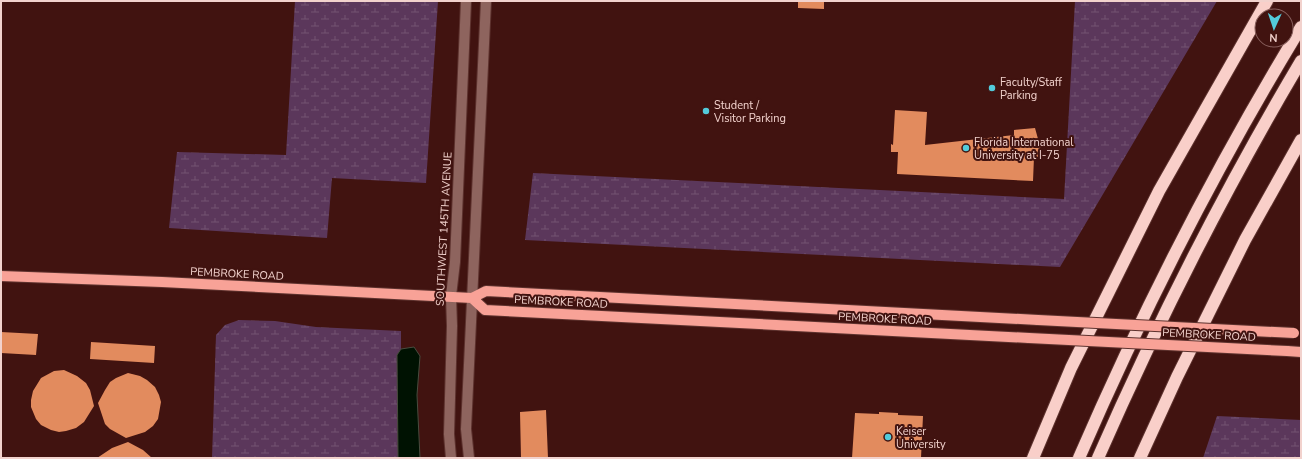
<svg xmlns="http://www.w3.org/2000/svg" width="1302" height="459" font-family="'Nunito Sans',sans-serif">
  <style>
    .wetland { fill: url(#wetland-marsh) }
    .water { fill: #001202; stroke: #494c3f }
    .building { fill: #e28b5e }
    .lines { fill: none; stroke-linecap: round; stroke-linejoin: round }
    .minor-casing { stroke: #5d322e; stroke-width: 12 }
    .major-casing { stroke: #5d322e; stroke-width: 12 }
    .highway-casing { stroke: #5d322e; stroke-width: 14 }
    .minor { stroke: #8e645e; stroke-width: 10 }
    .major { stroke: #f8a297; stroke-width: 10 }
    .highway { stroke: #f9cfc9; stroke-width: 12 }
    .major-bridge-casing { stroke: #5d322e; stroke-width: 12; stroke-linecap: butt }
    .major-bridge { stroke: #f8a297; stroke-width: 10 }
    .poi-dot { fill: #53cbdb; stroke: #411310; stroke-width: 1.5 }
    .labels { text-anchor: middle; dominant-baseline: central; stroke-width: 4; stroke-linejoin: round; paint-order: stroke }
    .poi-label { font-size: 11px; fill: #f2d2cd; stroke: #411310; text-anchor: start }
    .street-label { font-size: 11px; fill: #f2d2cd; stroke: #411310 }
  </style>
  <defs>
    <pattern id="wetland-marsh" width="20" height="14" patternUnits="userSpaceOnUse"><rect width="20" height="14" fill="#5b375b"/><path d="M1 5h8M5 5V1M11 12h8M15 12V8" fill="none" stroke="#735371"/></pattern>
  </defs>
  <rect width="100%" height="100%" fill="#411310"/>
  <path class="wetland" d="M295 1H438L426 183 332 178 327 238 169 228 177 152 286 155Z
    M1075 1H1217L1060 267 525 240 533 173 1064 199Z
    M239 320 275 321 316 327 401 331V349L397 355 398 458H212L216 335 225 325Z
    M1217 416 1301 420V458H1203Z"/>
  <path class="water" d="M414 347 420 356 417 395 420 458H398L397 355 401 349Z"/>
  <path class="building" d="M798 1H824V9L798 8Z
    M895 110 927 112 925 145 1014 135V130L1035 128 1043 157H1034L1033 181 897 174 898 152H891V144L893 145Z
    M1 332 38 334 36 355 1 353Z
    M91 342 155 346 154 363 90 359Z
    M64 370 77 376 86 383 90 390 94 406 84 422 76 428 66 431 59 432 51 430 41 425 36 419 31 407V400L33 391 41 378 54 371Z
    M128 373 140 376 147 380 155 387 159 395 161 402 158 419 153 426 145 432 126 438 110 429 105 424 98 403 105 390 110 382 116 378Z
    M546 410 548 458H521L520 412Z
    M879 412 898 413V415L923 416 921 458H852L855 413 879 414Z
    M128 442 143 450 152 458H97L112 448Z"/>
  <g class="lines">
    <g class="minor-casing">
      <path id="minor" d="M451 458 449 434 452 326 451 296 455 262 466 1
        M469 458 466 429 486 1"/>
    </g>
    <g class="major-casing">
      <path id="major" d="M1 276 162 282 472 298 486 291 1038 320
        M472 298 485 310 1029 338
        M1287 351 1301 352"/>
    </g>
    <g class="highway-casing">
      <path id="highway" d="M1033 458 1071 368 1159 191 1267 1
        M1079 458C1143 310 1217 165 1301 27
        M1098 458C1158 321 1225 189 1301 61
        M1140 458 1177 377 1245 240 1301 140"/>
    </g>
    <use href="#minor" class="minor"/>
    <use href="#major" class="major"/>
    <use href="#highway" class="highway"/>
    <g class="major-bridge-casing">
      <path id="major-bridge" d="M1038 320 1294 333
        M1029 338 1287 351"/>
    </g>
    <use href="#major-bridge" class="major-bridge"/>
  </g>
  <g class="poi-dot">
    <circle cx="992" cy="88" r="4"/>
    <circle cx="706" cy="111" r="4"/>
    <circle cx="966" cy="148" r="4"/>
    <circle cx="888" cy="437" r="4"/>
  </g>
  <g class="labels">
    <g class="poi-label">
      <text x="1000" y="82">Faculty/Staff<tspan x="1000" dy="13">Parking</tspan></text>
      <text x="714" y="105">Student /<tspan x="714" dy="13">Visitor Parking</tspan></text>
      <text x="974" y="142">Florida International<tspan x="974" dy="13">University at I-75</tspan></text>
      <text x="896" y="431">Keiser<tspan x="896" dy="13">University</tspan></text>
    </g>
    <g class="street-label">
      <text transform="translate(444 229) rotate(-87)">SOUTHWEST 145TH AVENUE</text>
      <text transform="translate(237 274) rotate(3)">PEMBROKE ROAD</text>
      <text transform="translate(561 302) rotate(3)">PEMBROKE ROAD</text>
      <text transform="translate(885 319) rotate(3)">PEMBROKE ROAD</text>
      <text transform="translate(1209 335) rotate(3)">PEMBROKE ROAD</text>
    </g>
  </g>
  <rect width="1302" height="459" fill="none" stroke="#f2d2cd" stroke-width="4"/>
  <g transform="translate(1274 28) rotate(183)"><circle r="19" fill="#411310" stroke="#885f5c"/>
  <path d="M0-3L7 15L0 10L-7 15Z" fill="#53cbdb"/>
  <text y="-6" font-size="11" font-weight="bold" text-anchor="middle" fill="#f2d2cd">N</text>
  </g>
</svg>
